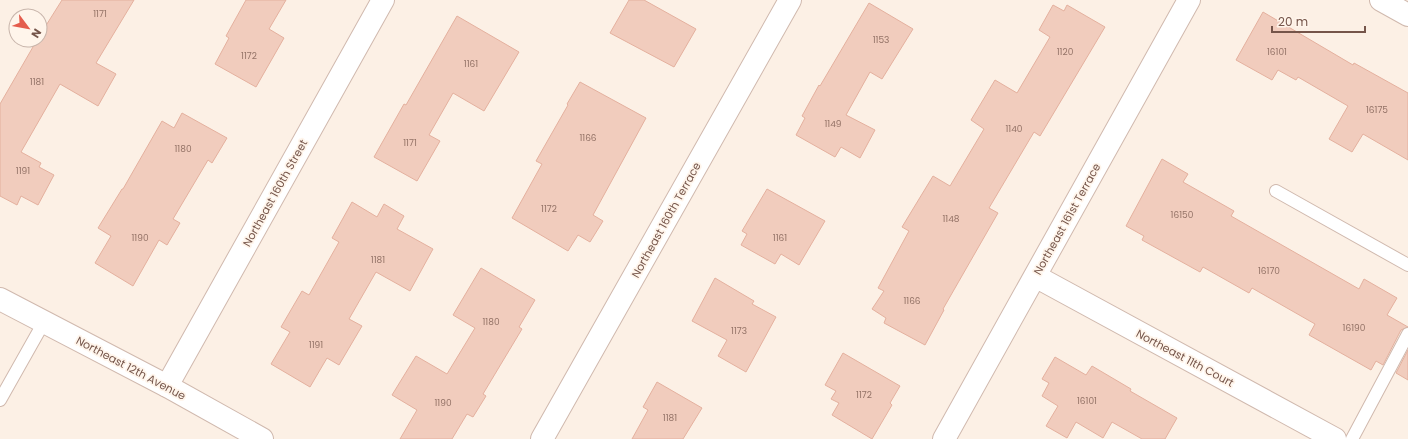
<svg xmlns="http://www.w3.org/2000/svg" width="1408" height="439" font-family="Poppins,sans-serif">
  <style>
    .building { fill: #f1ccbd; stroke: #e4b09e }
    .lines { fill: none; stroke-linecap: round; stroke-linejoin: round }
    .service-casing { stroke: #d0b9ae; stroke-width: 14 }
    .minor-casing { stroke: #d0b9ae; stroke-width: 24 }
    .tertiary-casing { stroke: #d0b9ae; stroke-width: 24 }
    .service { stroke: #fff; stroke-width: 12 }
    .minor { stroke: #fff; stroke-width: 22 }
    .tertiary { stroke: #fff; stroke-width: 22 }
    .labels { text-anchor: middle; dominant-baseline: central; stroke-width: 3.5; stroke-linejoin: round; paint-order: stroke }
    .number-label { font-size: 9px; fill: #947367 }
    .street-label { font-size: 11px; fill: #75554a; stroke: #fff5eb }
  </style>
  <rect width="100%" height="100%" fill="#fcf0e5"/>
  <path class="building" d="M62 0H134L96 63 116 74 98 106 60 84 21 152 41 163 39 167 54 175 38 205 21 196 17 205 0 196V104L37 40H40V35Z
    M246 0H286L269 29 284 38 256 87 215 64 229 38 226 36Z
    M629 0H644L696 29 674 67 610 33Z
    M869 3 913 29 882 79 870 72 846 115 875 130 860 158 841 147 835 157 796 135 805 118 802 116 819 85 820 86Z
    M1053 5 1064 11 1067 5 1105 27 1040 136 1034 132 989 208 998 213 943 309 944 310 925 345 884 323 886 318 872 309 884 291 878 288 909 231 902 227 933 176 950 186 984 129 971 120 995 80 1017 93 1050 37 1039 30Z
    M1263 12 1353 65 1354 63 1408 93V160L1363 134 1352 152 1329 139 1348 106 1298 77 1296 80 1278 70 1272 80 1236 60Z
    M457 16 519 52 484 111 453 93 429 135 440 141 417 181 374 157 404 104 406 105Z
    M580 82 646 118 593 215 603 221 590 242 578 235 568 251 512 218 542 164 536 161 568 105 567 104Z
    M182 113 227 138 212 163 208 160 173 219 180 223 167 245 159 240 133 286 95 263 111 236 98 228 122 189H123L162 121 174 128Z
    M1162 159 1188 174 1183 182 1234 211 1231 216 1359 289 1364 279 1397 298 1387 315 1408 327 1401 330 1383 365 1376 361 1371 370 1309 335 1315 324 1252 288 1249 293 1203 267 1200 272 1142 240 1144 236 1126 226Z
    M767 189 825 221 799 265 781 254 775 264 741 245 747 234 742 231Z
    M352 202 377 217 384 204 404 216 397 229 433 249 410 291 376 272 349 319 362 326 339 365 327 358 310 387 271 364 290 332 281 327 302 291 309 295 339 242 332 238Z
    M481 268 535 300 519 327 522 329 483 394 486 396 473 417 467 414 452 439H400L417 410 392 395 416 356 447 374 475 328 453 315Z
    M715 278 754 301 752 304 776 317 746 372 718 356 727 340 692 321Z
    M1408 350V380L1396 373Z
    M843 353 900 386 890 403 892 405 872 439 832 415 839 403 831 399 836 391 825 385Z
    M1055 357 1086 375 1092 366 1131 389 1130 391 1177 418 1165 439H1142L1112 422 1103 438 1076 422 1067 438 1046 426 1058 406 1042 396 1049 383 1042 379Z
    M657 382 702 408 683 439H632L648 410 643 407Z"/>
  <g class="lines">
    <g class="service-casing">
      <path id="service" d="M1276 191 1408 265
        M0 400 44 322
        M1352 439 1408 334"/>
    </g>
    <g class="minor-casing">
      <path id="minor" d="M1381 0 1408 15
        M1035 276 1335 439
        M167 386 383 0
        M542 439 790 0
        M944 439 1189 0"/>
    </g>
    <g class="tertiary-casing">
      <path id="tertiary" d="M0 299 167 386 262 439"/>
    </g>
    <use href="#service" class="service"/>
    <use href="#minor" class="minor"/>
    <use href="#tertiary" class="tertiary"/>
  </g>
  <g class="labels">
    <g class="number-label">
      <text x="100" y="14">1171</text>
      <text x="881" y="40">1153</text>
      <text x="1065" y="52">1120</text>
      <text x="1277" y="52">16101</text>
      <text x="249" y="56">1172</text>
      <text x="471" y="64">1161</text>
      <text x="37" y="82">1181</text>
      <text x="1377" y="110">16175</text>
      <text x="833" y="124">1149</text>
      <text x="1014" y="129">1140</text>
      <text x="588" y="138">1166</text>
      <text x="410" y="143">1171</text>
      <text x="183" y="149">1180</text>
      <text x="23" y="171">1191</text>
      <text x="549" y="209">1172</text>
      <text x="1182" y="215">16150</text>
      <text x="951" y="219">1148</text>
      <text x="140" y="238">1190</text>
      <text x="780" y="238">1161</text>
      <text x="378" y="260">1181</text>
      <text x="1269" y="271">16170</text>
      <text x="912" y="301">1166</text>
      <text x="491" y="322">1180</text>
      <text x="1354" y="328">16190</text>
      <text x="739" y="331">1173</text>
      <text x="316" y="345">1191</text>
      <text x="864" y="395">1172</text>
      <text x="1087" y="401">16101</text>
      <text x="443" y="403">1190</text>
      <text x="670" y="418">1181</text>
    </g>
    <g class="street-label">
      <text transform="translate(275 193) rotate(-61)">Northeast 160th Street</text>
      <text transform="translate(1067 219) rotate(-61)">Northeast 161st Terrace</text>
      <text transform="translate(666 220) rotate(-61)">Northeast 160th Terrace</text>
      <text transform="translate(1185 358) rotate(28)">Northeast 11th Court</text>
      <text transform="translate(131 368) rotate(28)">Northeast 12th Avenue</text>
    </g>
  </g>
  <g transform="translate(28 28) rotate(122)"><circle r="19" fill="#fff5eb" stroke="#c8b5ab"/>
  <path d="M0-3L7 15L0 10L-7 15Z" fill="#e45c4c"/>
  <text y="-6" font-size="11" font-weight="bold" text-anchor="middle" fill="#75554a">N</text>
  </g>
  <path d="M1272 26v6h93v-6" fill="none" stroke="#75554a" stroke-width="2"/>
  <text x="1278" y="26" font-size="12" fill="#75554a" stroke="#fff5eb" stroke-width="3" paint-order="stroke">20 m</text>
</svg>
